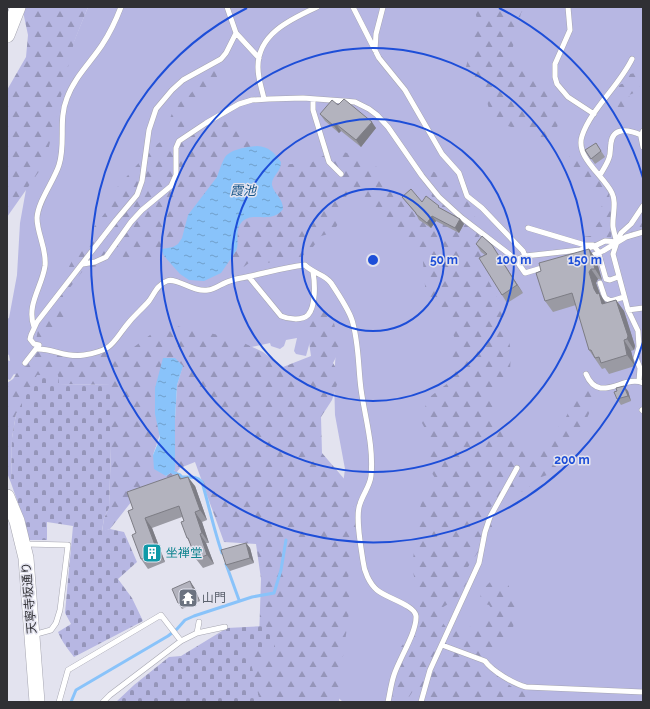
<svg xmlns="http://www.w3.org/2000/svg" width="650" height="709" font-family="Raleway,'Noto Sans JP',sans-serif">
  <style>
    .grass { fill: #b7b7e3 }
    .forest { fill: url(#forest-firs); fill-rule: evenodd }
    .cemetery { fill: url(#cemetery-stones) }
    .water { fill: url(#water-ripples) }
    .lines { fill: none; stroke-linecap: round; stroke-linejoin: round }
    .stream { stroke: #89c3fa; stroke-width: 3 }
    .lane-casing { stroke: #a6a6b1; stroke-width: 6 }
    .secondary-casing { stroke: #a6a6b1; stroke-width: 16 }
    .lane { stroke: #fff; stroke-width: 5 }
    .secondary { stroke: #fff; stroke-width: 15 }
    .wall { fill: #9a9aa3 }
    .shaded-wall { fill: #7d7d85 }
    .building { fill: #b3b3be; stroke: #7d7d85 }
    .ring { fill: none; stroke: #1d4ed8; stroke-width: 2 }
    .labels { text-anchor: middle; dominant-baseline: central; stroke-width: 3; stroke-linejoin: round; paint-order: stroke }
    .culture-label { font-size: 12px; fill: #0d838f; stroke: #e3e3ef; text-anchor: start }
    .street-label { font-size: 12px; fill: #303034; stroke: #e3e3ef }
    .worship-label { font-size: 12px; fill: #5b616d; stroke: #e3e3ef; text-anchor: start }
    .water-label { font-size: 13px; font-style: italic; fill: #185689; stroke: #e3e3ef }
    .centre { fill: #1d4ed8; stroke: #e3e3ef; stroke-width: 2 }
    .ring-label { font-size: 12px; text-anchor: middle; font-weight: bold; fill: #1d4ed8; stroke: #e3e3ef; stroke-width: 3; stroke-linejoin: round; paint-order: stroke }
  </style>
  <defs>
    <pattern id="forest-firs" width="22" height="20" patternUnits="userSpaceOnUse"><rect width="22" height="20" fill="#b7b7e3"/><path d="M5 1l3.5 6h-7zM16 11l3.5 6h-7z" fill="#9595b9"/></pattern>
    <pattern id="cemetery-stones" width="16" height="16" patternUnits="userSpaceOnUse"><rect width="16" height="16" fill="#b7b7e3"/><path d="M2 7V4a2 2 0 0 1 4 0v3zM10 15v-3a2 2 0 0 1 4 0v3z" fill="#9595b9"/></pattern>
    <pattern id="water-ripples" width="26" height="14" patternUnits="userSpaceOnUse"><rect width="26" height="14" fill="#89c3fa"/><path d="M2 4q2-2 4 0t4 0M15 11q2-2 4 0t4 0" fill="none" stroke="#709fcb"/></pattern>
  </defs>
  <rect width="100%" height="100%" fill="#e3e3ef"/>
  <path class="grass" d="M88 7H643V702H343L324 685 339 514 345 469 335 415 334 378 336 350 311 338 306 356 296 354 294 351 297 338 286 340 284 346 280 349 271 346 270 343 238 350 21 377 14 374 10 380 7 379V360L10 361 9 355 7 354V319L9 318 17 275 20 223 27 184 46 110Z"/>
  <path class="forest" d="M22 7H88L74 42 45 163 7 217V90L26 57 28 35Z
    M473 7H526L521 13 511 55 529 80 546 82 550 91 558 96 559 105 556 113 559 122 556 130 563 138 557 141 534 136 527 128 511 127 499 123 489 109 484 90 466 67 478 21Z
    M211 69 216 71 217 77 213 81 210 90 203 93 193 102 187 112 188 121 183 129 174 130 169 126C169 118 173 110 179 103 184 98 191 95 195 88 202 79 198 75 211 69Z
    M635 73 639 77 637 81 640 84 639 89H634V93L629 95 630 102 625 104V111L617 113 613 108 619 101 615 98V95L619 91V86L621 84H628V78L630 74Z
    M214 119 235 124 252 147C228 151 225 155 217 177L188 215 182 238 178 244 173 247 162 249 150 259 128 262 119 253 105 265 85 268 62 298 67 321 53 337 36 346 82 355 134 347 158 329 176 326 233 338 263 352 283 367 311 356 306 322 317 307 327 311 334 323 340 349 333 363 340 375 332 400 321 417 322 453 346 481 358 520 348 579 350 605 342 664 339 702H220L225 666 259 639 261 579 256 544 224 542 195 462 180 468 173 477 139 492 110 529 102 532 104 518 109 508 111 446V385L58 384 16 414 12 438 11 483 7 473V383L13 379 20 368 27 366 35 346 39 324 52 305 56 292 73 259 85 248 94 227 105 213 113 192 152 148 163 140 179 137ZM183 366 177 385 175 420V470L166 476 153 455Z
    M334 150 352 154 371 161 442 238 443 217 419 173 427 168 458 185 472 202 481 245 488 260 483 270 502 307 511 351 510 371 491 403 495 411V420L510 430 518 447 534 453 546 441 554 430 563 423 574 401 587 389 593 387 596 391C595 397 593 403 591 409 584 429 566 445 551 459L556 467 550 474 530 481V490L517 493 506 490 488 510 493 530 468 567 466 584 458 598 435 612 450 633 476 625 494 612 489 605 480 603 481 591 491 581 507 582 518 608 510 639 488 656H463L483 665 512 687 530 691 550 702H420L414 689C408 699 407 702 395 702L389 688 401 647 422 619 412 566 421 502 435 478 425 462 432 442 422 423 427 399 452 380 449 363 457 344 446 317 426 297 422 251 392 230 373 212 368 198 350 192 339 205 342 218 332 233 321 236 313 247 300 258 287 256 277 261 262 264 249 263 241 269 232 268 227 263 236 251 238 231 240 224 247 218 272 217 281 200C262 174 279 183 281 165L312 162Z
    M570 153 579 157 585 166 592 171 609 193 612 219 611 238 585 244 581 242 582 237 590 236 595 237V227L602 218 600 212 603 202 590 191 583 178 568 161Z
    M643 213V230L629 235 627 231C630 225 636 223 638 216Z"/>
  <path class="cemetery" d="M37 375H58L59 384 111 385V446L109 508 104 518 102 531 110 529 124 532 137 562 118 579 132 598 143 621 74 657C68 649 62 642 58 632L71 624 65 613 73 526 47 522V540H29L23 517 11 483 12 438 16 414Z
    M266 626 276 649 248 650 260 702H116L134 685 169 657 181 656 227 628Z"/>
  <path class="water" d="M257 146C269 147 274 152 281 162 281 173 271 176 272 185 274 194 283 198 283 209 272 225 251 210 241 223 234 232 240 242 236 251L221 273 204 281 189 280 180 274 164 256 162 251V249L173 247 178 244 182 238 188 215 217 177C219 171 221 165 224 159 229 149 248 147 257 146Z
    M163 358H175L183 366 177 385 175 420V470L166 476 154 469 153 455 160 438 155 414V388Z"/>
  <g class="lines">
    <path class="stream" d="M172 472 180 475 184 479
      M183 477C191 477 197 476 202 482 209 506 214 530 222 553
      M226 564 239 600
      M71 702 76 690 168 636 177 629 185 620 194 616 252 597 274 593 281 570 286 540"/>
    <g class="lane-casing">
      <path id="lane" d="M227 7 236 33 259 58
        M353 7 379 58 405 90 442 154 459 173 467 196 482 208 523 251 525 256 516 260
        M568 7 570 30 555 64V77L557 84 568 97 594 114
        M375 50 376 34 383 7
        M264 99C262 89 258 79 258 68 257 34 291 19 317 7
        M313 99V110L329 162 341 174
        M643 131 641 137 643 147
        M600 175C603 170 607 164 609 158 611 153 610 148 611 143 613 126 630 130 641 135
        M528 228 585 245H593L598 251 606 279 610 280 618 277
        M617 242C615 237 614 232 613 227 612 216 617 203 612 193 603 175 575 157 582 136 591 109 619 86 632 59
        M525 256 580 250 595 246 605 241 617 242
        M588 257 603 251 626 237 643 232
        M83 264 95 262 106 257 131 222 142 210 171 186 176 175V148L179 141 206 123 239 104 252 100 269 99 303 98 344 101 355 102 369 109 377 115 388 127 422 176 439 197 462 218 509 254 516 260 525 273 545 267
        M249 277 281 316C288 319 302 321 308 315 316 306 315 283 313 272
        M600 283 605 298 611 301 624 297
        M628 310 643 308
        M34 327C26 305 42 287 45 266 47 249 37 234 37 218 38 201 54 181 59 165 66 143 58 120 67 98 74 78 90 63 102 45 110 33 116 20 121 7
        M36 349C53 348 64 358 84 355 115 350 112 342 130 321 136 314 143 308 149 301 154 294 158 284 167 281 177 277 193 293 208 290 216 289 222 283 230 281 237 278 244 278 251 276 269 272 286 267 305 265 312 273 325 274 331 283 337 292 349 311 352 320 359 343 358 366 361 389 365 418 374 446 371 476 370 486 363 494 360 504 355 516 361 547 363 561 364 571 369 583 377 590 386 598 415 605 416 616 417 632 399 659 394 675 391 684 390 693 388 702
        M25 363 39 345 34 344 30 339 31 335 37 322 116 220 137 195 142 181 149 130 156 109 172 90 183 80 221 59 226 53 236 33
        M586 374C599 405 624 374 643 383
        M639 381 640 368 636 358 639 347 638 331 628 310 613 254 617 242 621 233 631 224 643 206
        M642 410 643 411
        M25 544 68 545 60 610 56 623 51 630 33 635
        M197 633 199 622
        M442 645 485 661C492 671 514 684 526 687L643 692
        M59 702 68 670 161 615 181 641
        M103 702 110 695 181 641 197 633 225 627
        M421 702 430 670 479 563 485 532 490 517 517 468"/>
    </g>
    <g class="secondary-casing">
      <path id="secondary" d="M7 35 18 7
        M7 497 17 521 26 558 37 702"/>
    </g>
    <use href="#lane" class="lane"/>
    <use href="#secondary" class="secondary"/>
  </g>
  <path class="wall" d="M338 105 376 128 361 147 341 131 339 133 325 121 320 114Z
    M596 143 605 157 595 164 585 150Z
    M402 197 422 202 442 209 460 219 464 224 459 233 436 221 431 228 419 220 416 214Z
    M476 244 497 253 523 293 507 303 502 295 485 255 481 252Z
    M596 259 602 280 598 279 596 283 600 294 606 303 616 300 624 311 635 346 634 350 631 351 635 366 609 374 605 368 602 369 589 350 576 305 553 312 545 301 541 271Z
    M628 391 631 401 621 405 617 399Z
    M178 474 182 479 195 486 207 520 202 522 209 543H206L214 564 203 568 196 559 190 543 187 538 184 521 182 517 152 528 165 562 148 569 141 559 133 509Z
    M246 543 250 548 254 563 230 571 226 565Z
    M194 587 200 601 182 609 178 603Z"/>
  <path class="shaded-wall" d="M372 122 376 128 361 147 356 140Z
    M336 124 341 131 339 133 334 126Z
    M432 216 436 221 431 228 427 223Z
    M460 219 464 224 459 233 455 228Z
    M492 245 497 253 523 293 517 285Z
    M589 249 596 259 602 280 595 269Z
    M591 269 598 279 596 283 600 294 606 304H602L594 289 589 272Z
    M616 300 624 311 635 346 634 350 627 339Z
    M624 340 631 351 635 366 627 355Z
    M624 386 628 391 631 401 628 396Z
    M188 477 195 486 207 520 200 510Z
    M195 512 202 522 209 543 202 533Z
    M145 518 152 528 165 562 158 553Z
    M200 534 206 543 214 564 207 555Z
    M246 543 250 548 254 563 250 558Z
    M190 581 194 587 200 601 196 596Z"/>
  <path class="building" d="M344 99 372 122 356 140 336 124 334 126 320 114 332 100 338 105Z
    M596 143 601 151 591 159 585 150Z
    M411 189 422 202 426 196 439 206 438 207 460 219 455 228 432 216 427 223 416 214V213L402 197Z
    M482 236 492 245 517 285 502 295 479 258 487 254 476 244Z
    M589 249 595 269H591L589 272 594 289 597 294 599 293 602 304 616 300 628 336 627 339 624 340 627 355 601 363 599 357 595 358 591 350H589L572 293 545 301 536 273 541 271 539 263Z
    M624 386 628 396 617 399 614 392 617 391 616 388Z
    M178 474 180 479 188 477 200 510 195 512 202 533 200 534 207 555 196 559 188 538H187L181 522 184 521 179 506 145 518 158 553 141 559 132 535 136 533 128 511 133 509 127 492Z
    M246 543 250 558 226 565 221 550Z
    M190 581 196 596 178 603 172 589Z"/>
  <g class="ring">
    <circle cx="373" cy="260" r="71"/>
    <circle cx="373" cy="260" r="141"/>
    <circle cx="373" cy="260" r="212"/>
    <path d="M643 342A282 282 0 1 1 247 8M499 8A282 282 0 0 1 643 178"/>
  </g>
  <defs>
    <g id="building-square" transform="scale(1)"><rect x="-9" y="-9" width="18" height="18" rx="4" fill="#0f9aa8" stroke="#e3e3ef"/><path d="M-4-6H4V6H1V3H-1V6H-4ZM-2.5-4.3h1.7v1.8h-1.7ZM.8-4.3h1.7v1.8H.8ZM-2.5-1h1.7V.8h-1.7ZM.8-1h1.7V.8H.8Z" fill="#fff"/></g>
    <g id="temple-square" transform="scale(1)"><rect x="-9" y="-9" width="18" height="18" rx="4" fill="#6b7280" stroke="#e3e3ef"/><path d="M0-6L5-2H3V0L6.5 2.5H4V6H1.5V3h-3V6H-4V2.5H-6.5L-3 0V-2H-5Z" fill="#fff"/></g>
  </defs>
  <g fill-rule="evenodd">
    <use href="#building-square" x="152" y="553"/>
    <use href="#temple-square" x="188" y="598"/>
  </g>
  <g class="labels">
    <g class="culture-label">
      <text x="166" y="553">坐禅堂</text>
    </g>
    <g class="street-label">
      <text transform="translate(29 598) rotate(-95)">天寧寺坂通り</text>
    </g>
    <g class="worship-label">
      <text x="202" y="598">山門</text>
    </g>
    <g class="water-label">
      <text x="243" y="190">霞池</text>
    </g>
  </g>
  <circle cx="373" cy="260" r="6" class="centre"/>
  <g class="ring-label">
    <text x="444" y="264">50 m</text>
    <text x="514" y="264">100 m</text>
    <text x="585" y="264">150 m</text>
    <text x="572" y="464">200 m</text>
  </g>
  <rect width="650" height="709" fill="none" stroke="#303034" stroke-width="16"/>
</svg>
